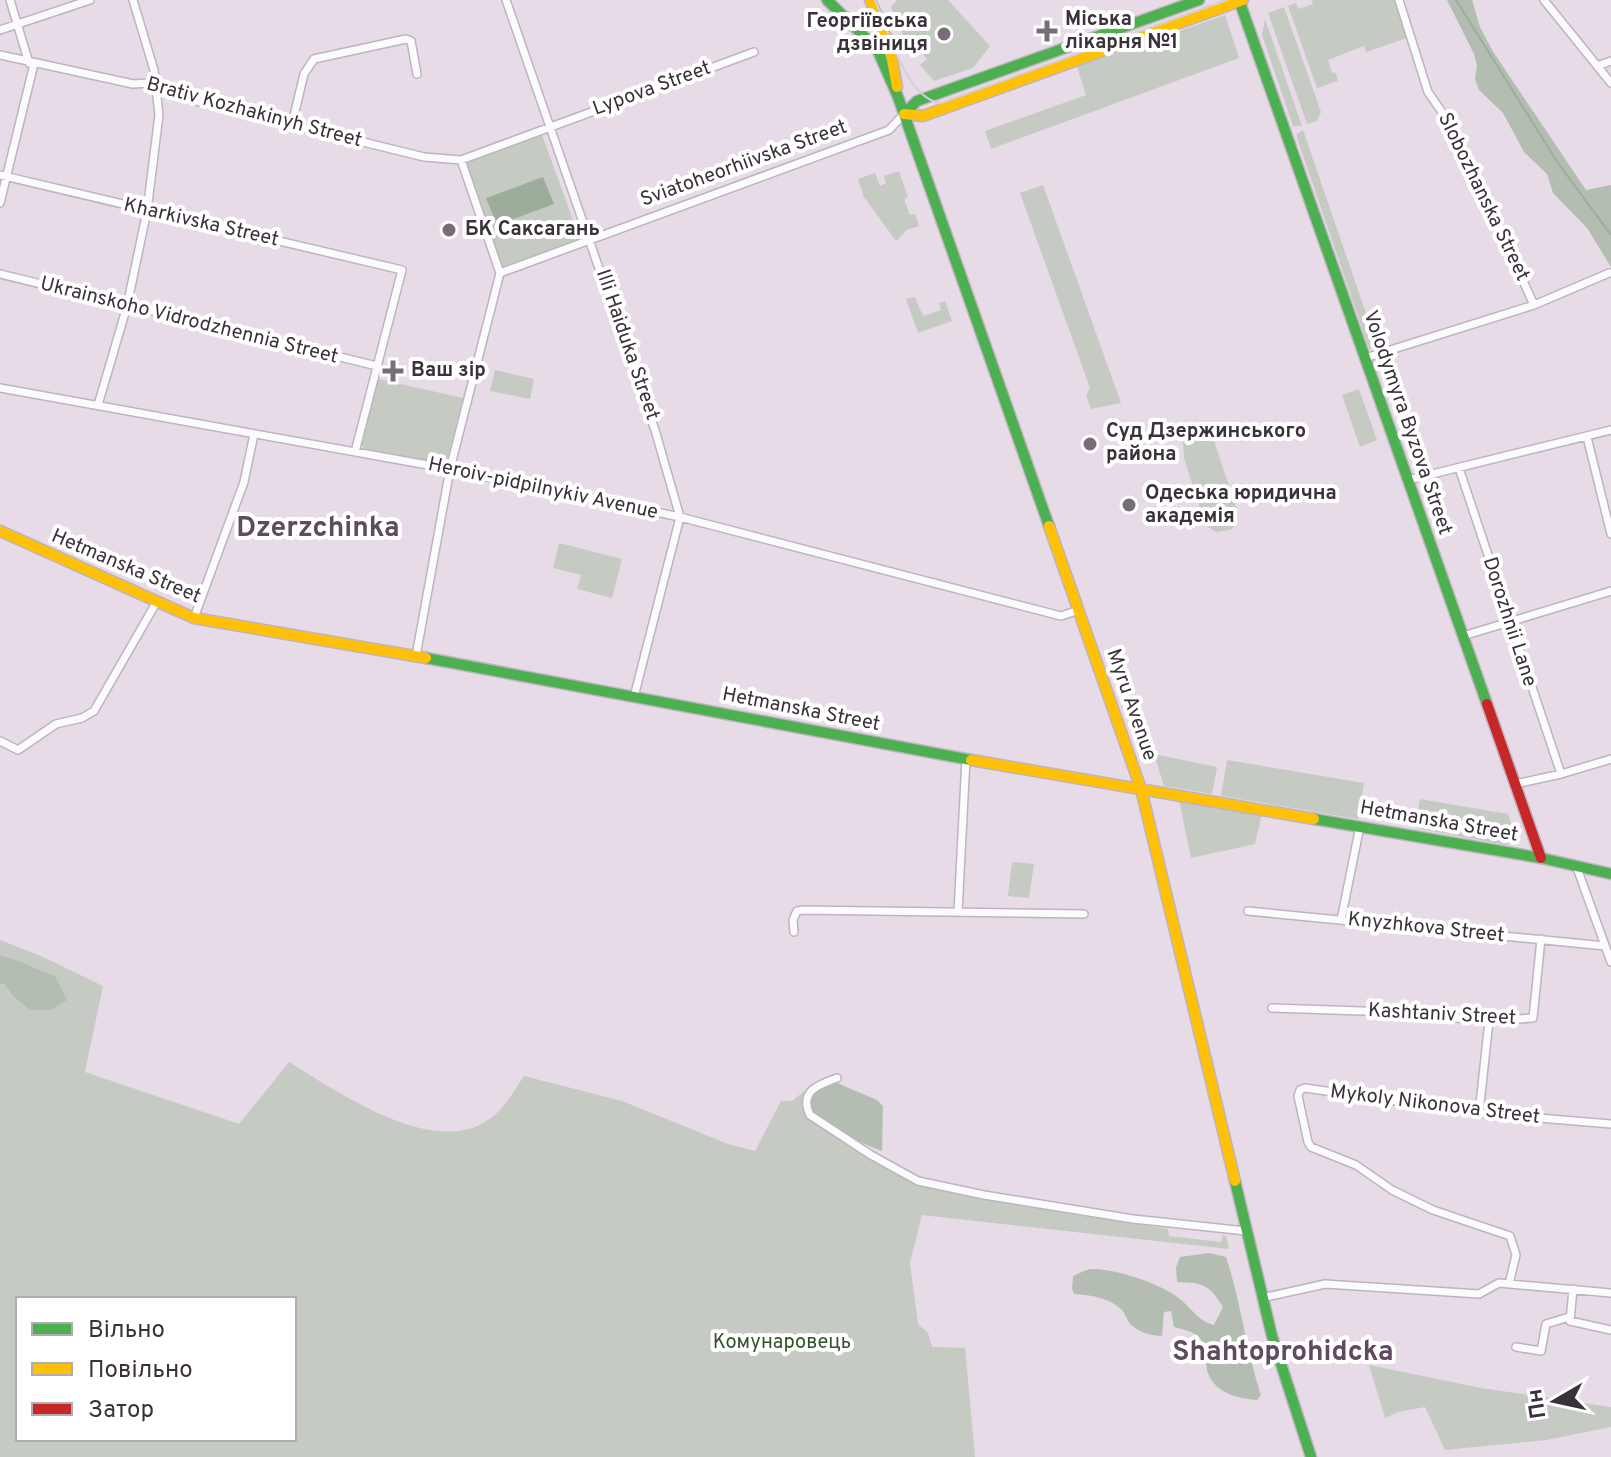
<svg xmlns="http://www.w3.org/2000/svg" width="1611" height="1457" font-family="Overpass,sans-serif">
  <style>
    .green { fill: #c5cac3; fill-rule: evenodd }
    .forest { fill: #b4bdb2 }
    .water { fill: #9ead9b }
    .lines { fill: none; stroke-linecap: round; stroke-linejoin: round }
    .stream { stroke: #9ead9b; stroke-width: 2 }
    .street-casing { stroke: #beb4be; stroke-width: 10 }
    .fast-casing { stroke: #beb4be; stroke-width: 13 }
    .slow-casing { stroke: #beb4be; stroke-width: 13 }
    .jam-casing { stroke: #beb4be; stroke-width: 13 }
    .street { stroke: #fbfafc; stroke-width: 7 }
    .fast { stroke: #4caf50; stroke-width: 10 }
    .slow { stroke: #ffc107; stroke-width: 10 }
    .jam { stroke: #c62828; stroke-width: 10 }
    .tram { stroke: #d4d1d4; stroke-width: 2 }
    .poi-dot { fill: #776c77; stroke: #fff; stroke-width: 3 }
    .labels { text-anchor: middle; dominant-baseline: central; stroke-width: 8; stroke-linejoin: round; paint-order: stroke }
    .poi-label { font-size: 20px; font-weight: bold; fill: #3a313a; stroke: #fff; text-anchor: start }
    .street-label { font-size: 20px; fill: #3a313a; stroke: #fff }
    .park-label { font-size: 20px; fill: #2e5427; stroke: #fff }
    .district-label { font-size: 28px; font-weight: bold; fill: #5e4b5f; stroke: #fff }
  </style>
  <rect width="100%" height="100%" fill="#e7dbe8"/>
  <path class="green" d="M897 0H948L990 46 973 68 934 81 920 65 927 59 916 46 910 51 891 7Z
    M1312 0H1397L1410 37 1366 52 1364 46 1328 60 1332 73 1335 72 1338 81 1317 88 1288 6 1296 3 1298 9 1313 4Z
    M1284 7 1321 112 1317 121 1307 124 1268 13Z
    M1225 15 1239 58 991 149 985 131 1086 95 1077 67Z
    M1265 19 1302 126H1293L1262 35Z
    M1303 130 1379 351 1369 348 1297 138V134Z
    M541 132 580 239 502 268 463 161Z
    M899 171 908 197 904 199 910 215 915 214 919 226 907 230 896 241 864 197 858 179 875 173 880 186 886 183 884 176Z
    M1043 185 1121 403 1091 409 1086 395 1090 388 1020 193Z
    M915 297 923 316 941 310 939 303 945 301 952 321 918 333 906 299Z
    M495 370 534 379 530 399 490 391Z
    M378 379 463 398 446 464 365 451 360 441Z
    M1359 389 1377 440 1360 447 1342 395Z
    M1200 433 1205 434 1214 441 1238 513 1236 525 1230 530 1216 532 1208 527 1203 518 1184 458 1183 442 1189 436Z
    M559 543 622 559 612 598 577 589 581 575 553 568Z
    M1154 754 1217 767 1212 794 1164 786Z
    M1227 760 1364 783 1358 819 1221 796Z
    M1178 795 1263 809 1255 844 1191 858Z
    M1420 799 1508 814 1516 837 1515 841 1506 845 1415 828Z
    M1012 862 1034 864 1029 898 1008 896Z
    M0 940 41 956 103 986 85 1072 239 1124 289 1062C335 1090 428 1155 483 1123 502 1113 512 1094 524 1076L622 1101 728 1144 755 1151 781 1101H792L808 1088C801 1100 802 1106 808 1118L916 1185 966 1196 1168 1229 1169 1236 1221 1242 1223 1235 1226 1236 1229 1249 922 1215 910 1263 918 1324 928 1333 932 1347 965 1348 975 1457H0ZM18 1299H294V1439H18Z
    M1369 1365 1481 1388 1611 1407V1427L1547 1440 1445 1450 1425 1407 1398 1412 1385 1418Z"/>
  <path class="forest" d="M1447 0H1472L1480 27 1492 50 1586 190 1611 185V267L1587 228 1553 193 1547 174 1524 152 1503 113 1479 90 1475 79 1477 66 1474 54Z
    M0 956C19 959 36 970 55 976L67 1000 51 1010H30L13 996 4 983 0 984Z
    M837 1083 877 1100 883 1106 882 1151C855 1140 825 1130 809 1106 811 1091 824 1085 837 1083Z
    M1209 1253 1226 1257C1241 1302 1246 1350 1261 1395L1257 1400C1239 1399 1215 1393 1208 1373 1204 1362 1208 1346 1198 1336 1192 1331 1181 1329 1174 1327L1171 1311 1164 1312 1162 1336C1150 1336 1135 1331 1128 1321 1126 1317 1125 1313 1122 1310 1110 1298 1091 1295 1074 1294L1072 1288 1073 1276C1078 1274 1085 1270 1090 1269 1114 1268 1162 1284 1180 1299 1192 1309 1198 1321 1214 1325L1223 1307C1209 1284 1203 1283 1177 1282L1176 1267 1180 1257Z"/>
  <path class="water" d="M543 177 554 204 497 225 486 198Z"/>
  <g class="lines">
    <path class="stream" d="M1456 0 1558 163 1611 235"/>
    <g class="street-casing">
      <path id="street" d="M10 0 29 63
        M506 0 655 430 680 517 634 697
        M1399 0 1428 92 1455 131 1534 305
        M1544 0 1611 83
        M0 30 90 0
        M0 55 133 84 148 83 172 95 424 157 461 160 754 52
        M1597 66 1611 61
        M292 124 304 74 314 59 406 39 411 41 417 74
        M461 160 500 273
        M0 175 402 270 355 452
        M0 203 34 64
        M500 273 889 130 904 114
        M0 274 377 366
        M1365 358 1534 305 1609 273
        M0 388 450 469 680 517 1061 616 1079 610
        M98 405 127 306 147 211 159 115 154 70 133 0
        M1587 437 1611 534
        M1459 468 1561 774
        M1408 480 1611 430
        M194 618 244 482 254 434
        M1463 636 1611 591
        M416 656 450 469 500 273
        M0 741 18 750 56 724 82 718 94 711 156 603
        M1515 784 1561 774 1611 759
        M1577 868 1611 962
        M1248 911 1605 946
        M958 912 966 759
        M1341 920 1360 826
        M794 932 793 920 797 911 803 910 1084 914
        M1272 1008 1392 1012 1489 1021 1533 1018 1541 939
        M837 1078C817 1085 799 1092 810 1115L871 1155 918 1181 984 1195 1133 1219 1246 1231
        M1479 1113 1489 1021
        M1509 1284 1516 1255 1510 1236 1433 1210 1392 1190 1356 1165 1311 1147 1308 1142 1298 1096 1300 1090 1305 1088 1479 1113 1611 1124
        M1573 1289 1570 1321 1611 1330
        M1262 1298 1325 1284 1479 1294 1499 1283 1611 1293
        M1516 1347 1541 1351 1546 1324 1569 1317"/>
    </g>
    <g class="fast-casing">
      <path id="fast" d="M827 0 877 49 898 97 1049 526
        M1239 0 1487 704
        M904 114 917 101 1199 0
        M426 658 971 760
        M1314 819 1541 858 1611 874
        M1235 1181 1272 1336 1311 1457"/>
    </g>
    <g class="slow-casing">
      <path id="slow" d="M870 0 889 44 897 87
        M904 114 923 116 1243 0
        M1049 526 1141 789 1235 1181
        M0 531 194 618 426 658
        M971 760 1314 819"/>
    </g>
    <g class="jam-casing">
      <path id="jam" d="M1487 704 1541 858"/>
    </g>
    <use href="#street" class="street"/>
    <use href="#fast" class="fast"/>
    <use href="#slow" class="slow"/>
    <use href="#jam" class="jam"/>
    <path class="tram" d="M875 0C887 27 907 101 941 103L1227 0"/>
  </g>
  <g class="poi-dot">
    <path d="M1043 19h8v8h8v8h-8v8h-8v-8h-8v-8h8z"/>
    <circle cx="944" cy="34" r="8"/>
    <circle cx="449" cy="230" r="8"/>
    <path d="M389 359h8v8h8v8h-8v8h-8v-8h-8v-8h8z"/>
    <circle cx="1090" cy="444" r="8"/>
    <circle cx="1129" cy="505" r="8"/>
  </g>
  <g class="labels">
    <g class="poi-label">
      <text x="1065" y="20">Міська<tspan x="1065" dy="23">лікарня №1</tspan></text>
      <text x="928" y="22" text-anchor="end">Георгіївська<tspan x="928" dy="23">дзвіниця</tspan></text>
      <text x="465" y="230">БК Саксагань</text>
      <text x="411" y="371">Ваш зір</text>
      <text x="1106" y="432">Суд Дзержинського<tspan x="1106" dy="23">района</tspan></text>
      <text x="1145" y="494">Одеська юридична<tspan x="1145" dy="23">академія</tspan></text>
    </g>
    <g class="street-label">
      <text transform="translate(652 89) rotate(-20)">Lypova Street</text>
      <text transform="translate(254 113) rotate(15)">Brativ Kozhakinyh Street</text>
      <text transform="translate(744 164) rotate(-20)">Sviatoheorhiivska Street</text>
      <text transform="translate(1483 197) rotate(64)">Slobozhanska Street</text>
      <text transform="translate(201 223) rotate(13)">Kharkivska Street</text>
      <text transform="translate(189 321) rotate(14)">Ukrainskoho Vidrodzhennia Street</text>
      <text transform="translate(627 345) rotate(71)">Illi Haiduka Street</text>
      <text transform="translate(1407 423) rotate(71)">Volodymyra Byzova Street</text>
      <text transform="translate(543 489) rotate(12)">Heroiv-pidpilnykiv Avenue</text>
      <text transform="translate(126 567) rotate(23)">Hetmanska Street</text>
      <text transform="translate(1509 622) rotate(72)">Dorozhnii Lane</text>
      <text transform="translate(1131 705) rotate(71)">Myru Avenue</text>
      <text transform="translate(801 710) rotate(11)">Hetmanska Street</text>
      <text transform="translate(1439 822) rotate(10)">Hetmanska Street</text>
      <text transform="translate(1426 928) rotate(6)">Knyzhkova Street</text>
      <text transform="translate(1442 1015) rotate(3)">Kashtaniv Street</text>
      <text transform="translate(1435 1105) rotate(7)">Mykoly Nikonova Street</text>
    </g>
    <g class="park-label">
      <text x="782" y="1343">Комунаровець</text>
    </g>
    <g class="district-label">
      <text x="318" y="529">Dzerzchinka</text>
      <text x="1283" y="1353">Shahtoprohidcka</text>
    </g>
  </g>
  <rect x="16" y="1297" width="280" height="144" fill="#ffffff" stroke="#b0adb0" stroke-width="2"/>
  <rect x="32" y="1323" width="40" height="12" fill="#4caf50" stroke="#b0adb0" stroke-width="2"/>
  <text x="88" y="1337" font-size="24" fill="#3a313a">Вільно</text>
  <rect x="32" y="1363" width="40" height="12" fill="#ffc107" stroke="#b0adb0" stroke-width="2"/>
  <text x="88" y="1377" font-size="24" fill="#3a313a">Повільно</text>
  <rect x="32" y="1403" width="40" height="12" fill="#c62828" stroke="#b0adb0" stroke-width="2"/>
  <text x="88" y="1417" font-size="24" fill="#3a313a">Затор</text>
  <g transform="translate(1555 1401) rotate(261)" stroke="#ffffff" stroke-width="6" paint-order="stroke">
  <path d="M0-6L14 30L0 20L-14 30Z" fill="#3a313a"/>
  <text y="-12" font-size="22" font-weight="bold" text-anchor="middle" fill="#3a313a">Пн</text>
  </g>
</svg>
